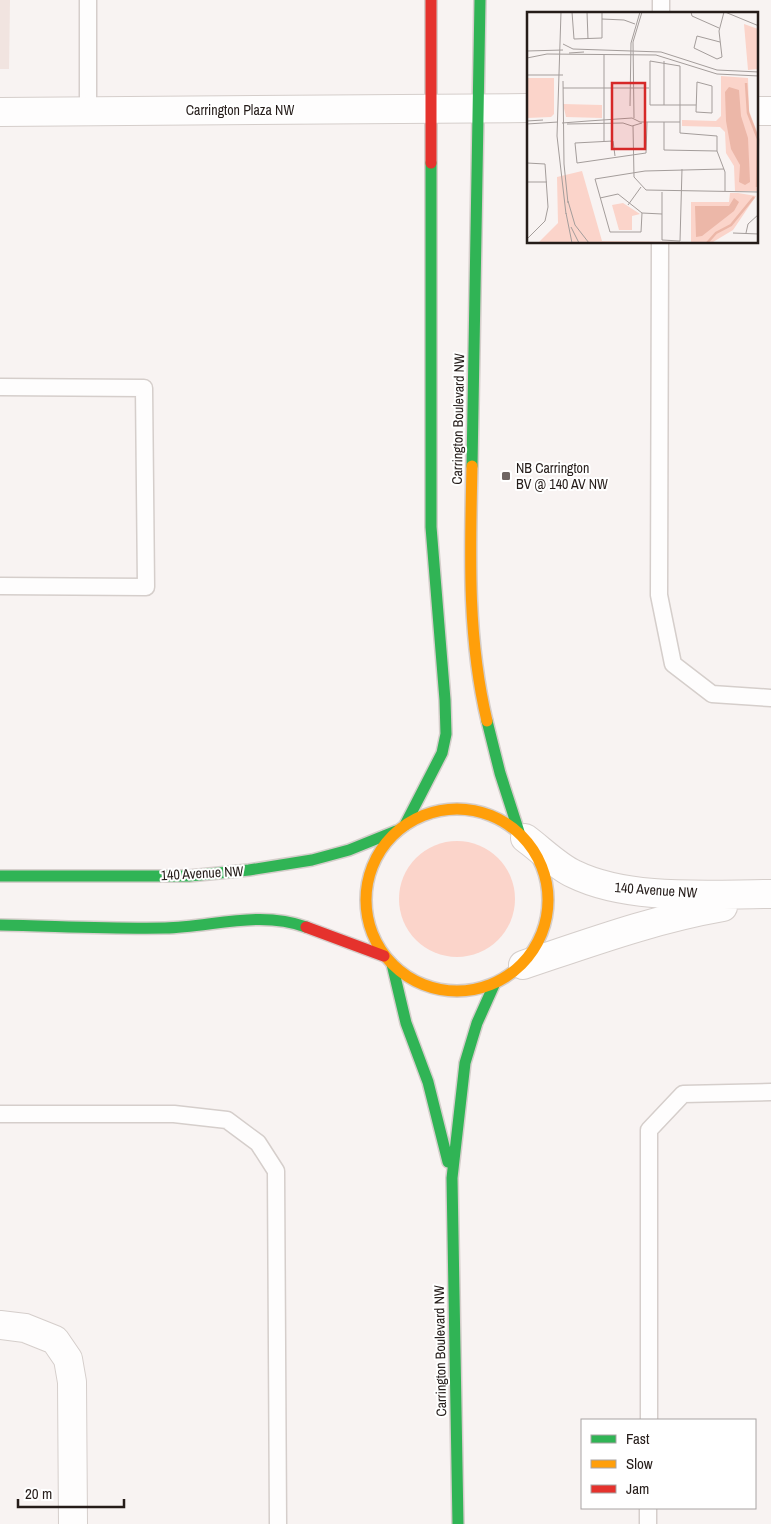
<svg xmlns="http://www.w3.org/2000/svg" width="771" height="1524" font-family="'Archivo Narrow',sans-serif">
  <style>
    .built { fill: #f1e4e0 }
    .green { fill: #fbd4ca }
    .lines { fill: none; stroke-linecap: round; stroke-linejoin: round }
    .lane-casing { stroke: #d5cecb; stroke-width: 19 }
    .street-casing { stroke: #d5cecb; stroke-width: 30 }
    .fast-casing { stroke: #d5cecb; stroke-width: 14 }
    .slow-casing { stroke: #d5cecb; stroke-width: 14 }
    .jam-casing { stroke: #d5cecb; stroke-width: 14 }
    .lane { stroke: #fefdfd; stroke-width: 16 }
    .street { stroke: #fefdfd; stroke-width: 28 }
    .fast { stroke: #30b455; stroke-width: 11 }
    .slow { stroke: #ff9f0a; stroke-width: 11 }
    .jam { stroke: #e5322d; stroke-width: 11 }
    .poi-dot { fill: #6f6765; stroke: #fff; stroke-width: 2 }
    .labels { text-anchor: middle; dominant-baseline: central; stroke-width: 4; stroke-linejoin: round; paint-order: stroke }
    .street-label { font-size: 14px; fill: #251c19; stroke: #fff }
    .poi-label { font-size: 14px; fill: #251c19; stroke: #fff; text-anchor: start }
    .inset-river { fill: none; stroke: #ecb7a8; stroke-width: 2.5 }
    .inset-road { fill: none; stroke: #a49d9b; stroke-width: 1 }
    .view { fill: #d62828; fill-opacity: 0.15; stroke: #d62828; stroke-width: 2.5 }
    .inset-edge { fill: none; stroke: #251c19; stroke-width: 2.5 }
  </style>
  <rect width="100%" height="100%" fill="#f8f3f2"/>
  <path class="built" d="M0 0H10L9 69H0Z"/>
  <path class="green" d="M399 899a58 58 0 1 1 116 0a58 58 0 1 1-116 0Z"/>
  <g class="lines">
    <g class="lane-casing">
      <path id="lane" d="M88 0V112
        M661 14V0
        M660 242 659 595 673 664 712 694 771 698
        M0 387 144 388 146 587 0 586
        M0 1114H174L227 1120 258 1143 276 1171 278 1524
        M649 1420V1130L683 1094 771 1092
        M648 1524V1508"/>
    </g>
    <g class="street-casing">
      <path id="street" d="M757 111H771
        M0 112 528 108
        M525 838C539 848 558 867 574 874 629 901 710 894 771 894
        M523 965C589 943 654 919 723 907
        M0 1325 25 1328 55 1340 68 1359 72 1382 73 1524"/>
    </g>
    <g class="fast-casing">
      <path id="fast" d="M472 466 480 0
        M487 721 500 773 519 832
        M405 825 442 753 446 734 445 700 431 527V163
        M0 876H189L249 870 312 860 349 850 396 831
        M0 925C55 926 110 929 165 928 212 927 260 910 306 927
        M392 964 406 1023 428 1082 448 1162
        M458 1524 452 1178 465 1063 477 1023 494 985"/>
    </g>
    <g class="slow-casing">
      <path id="slow" d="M472 466C470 552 467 637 487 721
        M366 900a91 91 0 1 1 182 0a91 91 0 1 1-182 0Z"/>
    </g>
    <g class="jam-casing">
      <path id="jam" d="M431 0V163
        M306 927 384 956"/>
    </g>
    <use href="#lane" class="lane"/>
    <use href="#street" class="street"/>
    <use href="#fast" class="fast"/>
    <use href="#slow" class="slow"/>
    <use href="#jam" class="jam"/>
  </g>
  <rect class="poi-dot" x="501" y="471" width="10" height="10" rx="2.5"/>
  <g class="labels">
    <g class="street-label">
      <text x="240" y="110">Carrington Plaza NW</text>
      <text transform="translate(458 419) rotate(-89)">Carrington Boulevard NW</text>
      <text transform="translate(202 873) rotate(-3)">140 Avenue NW</text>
      <text transform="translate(656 890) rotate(4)">140 Avenue NW</text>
      <text transform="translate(440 1351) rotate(-91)">Carrington Boulevard NW</text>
    </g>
    <g class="poi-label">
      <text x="516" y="468">NB Carrington<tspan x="516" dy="16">BV @ 140 AV NW</tspan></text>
    </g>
  </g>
  <g transform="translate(527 12)">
    <rect width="231" height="231" fill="#f8f3f2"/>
    <path d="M217 12 231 17V57L221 58ZM194 64 221 66 222 99 231 122V179H208L207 154 199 141 198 120 193 115 155 114V108L189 109 194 104ZM0 66H27V102L24 105 0 106ZM36 92 75 93V106L39 105ZM55 159 75 229 164 230V190H202L203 181H211L229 184 206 218 186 230 231 231H11L31 211 30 165ZM96 191 113 202 105 204V218H92L85 193Z" fill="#fbd4ca"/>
    <path d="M202 75 212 78 214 104 221 126 223 170 218 173 212 170 213 153 204 137 199 109 198 80ZM207 186 212 190 207 199 175 224 169 225 168 194H202Z" fill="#ecb7a8"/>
    <path class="inset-river" d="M219 71 221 101 231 127 230 175M180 231 189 221 204 213 227 185"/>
    <path class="inset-road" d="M34 0 30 124 39 202M45 0 47 27 75 26V0M60 0 61 27M164 0 165 4 192 16M198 0 232 14M75 7 97 8 108 12M193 30 170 24 167 36 190 47 195 45 192 19 197 0M36 32 46 37 134 40 190 58 232 60M0 39 36 38M42 41 57 40M77 43V129M0 46 20 42 129 43 190 62 232 64M137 49V93M0 63H36M36 69 37 152 41 191M170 70 185 74V101L169 100ZM36 76H122M169 93H123V49L153 54V121L190 124V139L198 160V179M103 94 104 31 113 0M107 106 106 30 115 0M0 109 16 108M61 109 105 106 113 110H153M137 110V138L190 139M35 111 61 109M0 112 31 110M40 112 96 111 105 114 115 111M106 114 107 165 119 178 232 180M88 144 86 129 48 131 50 151 119 141 120 110M0 151 18 152 21 195 18 209 0 227M0 170H20M135 180V228L153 229 155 157M73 186 91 182 115 201 135 202M41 189 48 213 62 231M101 193 114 175M39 201 45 231M115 201 114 220H83L68 167 118 159 197 157M44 215 52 231M206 221 232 222M219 221 221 212 232 202"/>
    <path class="view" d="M85 71H118V137H85Z"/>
    <rect width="231" height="231" class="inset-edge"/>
  </g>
  <rect x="581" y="1419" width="175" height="90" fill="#ffffff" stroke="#a8a4a3"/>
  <rect x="591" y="1435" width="25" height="8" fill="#30b455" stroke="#a8a4a3"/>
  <text x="626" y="1444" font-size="15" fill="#251c19">Fast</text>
  <rect x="591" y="1460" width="25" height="8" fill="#ff9f0a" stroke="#a8a4a3"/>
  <text x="626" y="1469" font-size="15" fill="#251c19">Slow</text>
  <rect x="591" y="1485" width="25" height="8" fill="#e5322d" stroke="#a8a4a3"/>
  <text x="626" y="1494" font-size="15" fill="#251c19">Jam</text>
  <path d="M18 1499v8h106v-8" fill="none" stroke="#251c19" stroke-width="2.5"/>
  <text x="25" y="1499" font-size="15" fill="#251c19" stroke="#ffffff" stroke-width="4" paint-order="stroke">20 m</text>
</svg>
